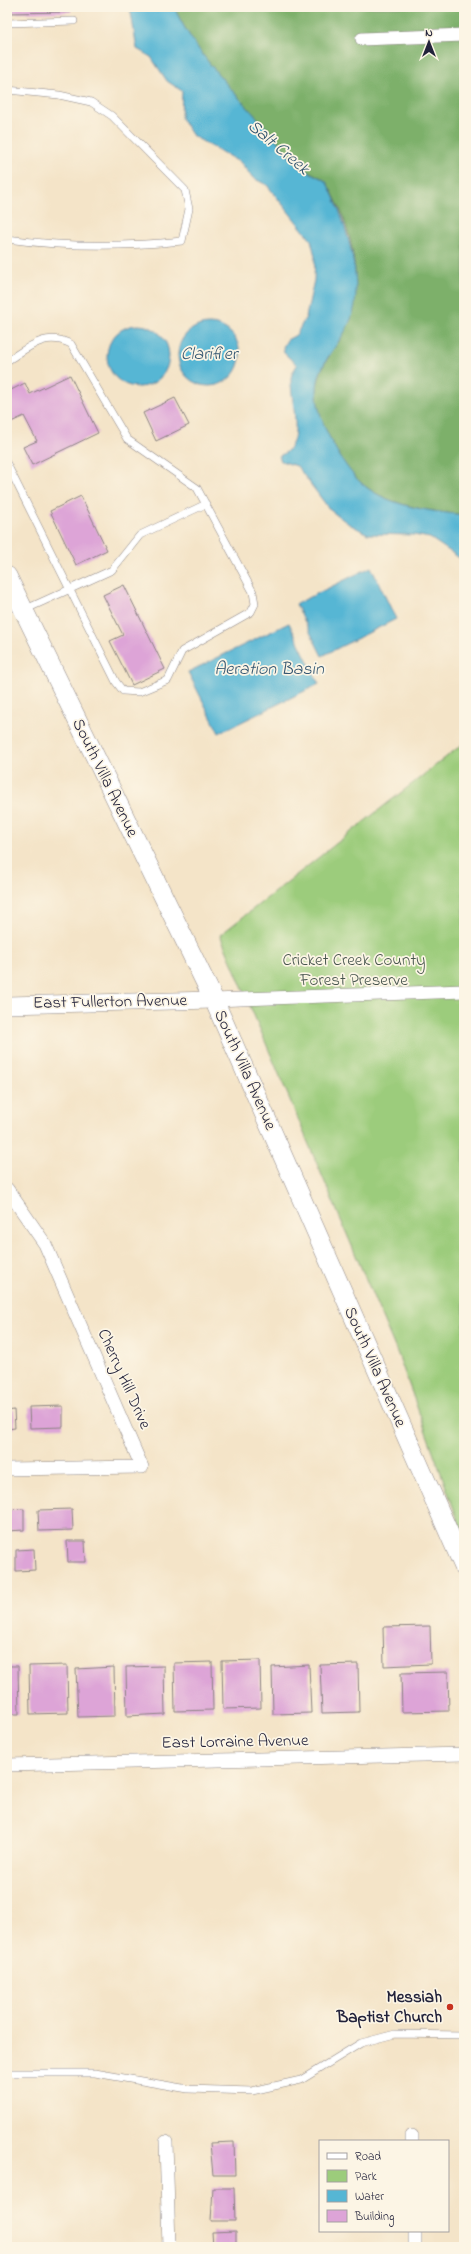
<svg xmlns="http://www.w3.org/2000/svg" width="471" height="2254" font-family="'Indie Flower',sans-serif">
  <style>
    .green { fill: #9ccc7b; stroke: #5f775b }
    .forest { fill: #7db06b; stroke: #506953 }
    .water { fill: #56b6d4; stroke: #3c6c88 }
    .building { fill: #dda4d7 }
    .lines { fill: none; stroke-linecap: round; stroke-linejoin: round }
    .service-casing { stroke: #8b8382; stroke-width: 8 }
    .minor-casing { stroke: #8b8382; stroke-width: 14 }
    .tertiary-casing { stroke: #8b8382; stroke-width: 18 }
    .secondary-casing { stroke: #8b8382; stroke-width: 20 }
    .service { stroke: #fff; stroke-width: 7 }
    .minor { stroke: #fff; stroke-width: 13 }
    .tertiary { stroke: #fff; stroke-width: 17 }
    .secondary { stroke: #fff; stroke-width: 19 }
    .poi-dot { fill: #c8321e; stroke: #fcf5e5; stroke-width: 1.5 }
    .labels { text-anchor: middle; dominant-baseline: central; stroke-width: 3.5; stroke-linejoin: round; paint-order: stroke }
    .street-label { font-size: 17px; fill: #22223b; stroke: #fcf5e5 }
    .park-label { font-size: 17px; fill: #47554e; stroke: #fcf5e5 }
    .poi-label { font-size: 17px; font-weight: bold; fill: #22223b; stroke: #fcf5e5; text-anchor: end }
    .water-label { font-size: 18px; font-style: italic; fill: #345671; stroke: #fcf5e5 }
  </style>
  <rect width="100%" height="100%" fill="#fcf5e5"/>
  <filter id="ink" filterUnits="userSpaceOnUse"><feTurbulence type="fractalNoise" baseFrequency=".025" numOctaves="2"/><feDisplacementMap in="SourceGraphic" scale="8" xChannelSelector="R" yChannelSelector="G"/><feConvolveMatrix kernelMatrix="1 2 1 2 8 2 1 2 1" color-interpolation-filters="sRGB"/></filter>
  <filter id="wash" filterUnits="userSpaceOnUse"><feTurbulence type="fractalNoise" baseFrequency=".012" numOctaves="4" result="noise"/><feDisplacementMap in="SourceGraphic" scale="16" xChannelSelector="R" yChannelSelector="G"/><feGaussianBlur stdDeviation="0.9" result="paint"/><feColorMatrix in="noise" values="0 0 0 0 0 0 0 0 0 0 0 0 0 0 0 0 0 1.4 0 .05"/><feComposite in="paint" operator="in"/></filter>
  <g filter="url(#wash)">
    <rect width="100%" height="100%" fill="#f4e4c8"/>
    <path class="green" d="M464 743V1537L399 1357 220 935Z"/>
    <path class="forest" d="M174 7H464V515C429 511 383 506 357 479 346 468 338 454 331 440 321 423 314 401 318 382 321 363 335 350 343 334 367 287 352 226 327 183 323 176 303 171 296 164 286 154 279 142 270 132 236 94 195 54 174 7Z"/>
    <path class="water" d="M130 7H174C195 54 236 94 270 132 279 142 286 154 296 164 303 171 323 177 327 183 344 215 366 284 351 319 343 341 322 358 318 381 314 401 322 423 331 440 338 454 346 467 357 479 383 506 429 511 464 515V561L430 538 414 535 368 534 349 524 330 510 297 466 281 461 279 456C307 446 290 401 291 379 291 374 295 369 297 365L284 353 283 347 287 340 296 335 306 317 314 280 315 256 311 240 267 185 253 178 241 163 193 136 181 118 182 91 167 81 151 57 137 49Z
      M178 355a31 31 0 1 1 62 0a31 31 0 1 1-62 0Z
      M107 356a31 31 0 1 1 62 0a31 31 0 1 1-62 0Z
      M371 567 396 619 322 656 296 604Z
      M289 623 319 684 219 733 188 672Z"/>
    <g id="blocks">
      <path class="building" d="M7 7H71V12L7 13Z
        M70 375 98 433 32 465 23 447 37 441 24 416 9 423 7 419V392L25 383 30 394Z
        M175 398 189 425 156 441 143 413Z
        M81 496 107 550 76 565 50 511Z
        M124 585 165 669 132 685 110 641 123 635 103 595Z
        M63 1406V1427L30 1428 29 1407Z
        M14 1410 15 1428 7 1429V1411Z
        M24 1509V1530L7 1531V1510Z
        M72 1509 73 1530 39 1531 38 1510Z
        M67 1541H85L86 1562H68Z
        M34 1549 35 1570 16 1571V1550Z
        M430 1626 431 1664 384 1666 383 1627Z
        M260 1660 261 1708 223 1709 222 1661Z
        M212 1662 213 1710 175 1711 174 1663Z
        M358 1664 359 1712 322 1713 320 1665Z
        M67 1665 68 1713 30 1714 29 1666Z
        M309 1665 311 1713 273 1714 272 1667Z
        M7 1666H18L19 1714H7Z
        M164 1666 165 1714 127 1716 126 1667Z
        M114 1667 115 1716 78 1717 76 1669Z
        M448 1672 449 1711 402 1712 401 1673Z
        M234 2142 235 2175H213L210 2143Z
        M213 2188H234L235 2221H211Z
        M236 2231V2247H213L212 2232Z"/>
    </g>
  </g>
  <g filter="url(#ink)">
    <use href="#blocks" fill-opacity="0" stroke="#8b8382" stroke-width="1"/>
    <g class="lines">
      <g class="service-casing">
        <path id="service" d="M7 23 74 21
          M7 90 59 95 91 102 112 116 185 190 189 209 182 241C124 247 64 247 7 239
          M7 361C29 347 45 331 71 344L127 439 197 488 253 592 255 604 251 612 182 651 168 680 139 692 123 691 116 682 7 464
          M24 610 112 570 140 535 206 504
          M7 2073H95L188 2089 252 2091 301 2080 361 2043 395 2034 464 2035"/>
      </g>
      <g class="minor-casing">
        <path id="minor" d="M362 39 464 35
          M214 1000 464 991
          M7 1189 45 1244 142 1467 7 1469
          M7 1765 464 1754
          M412 2136V2141
          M166 2142 169 2247
          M415 2231V2247"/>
      </g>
      <g class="tertiary-casing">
        <path id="tertiary" d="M7 1005 214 1000"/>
      </g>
      <g class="secondary-casing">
        <path id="secondary" d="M7 576 214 1000 464 1567"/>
      </g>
      <use href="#service" class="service"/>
      <use href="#minor" class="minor"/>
      <use href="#tertiary" class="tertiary"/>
      <use href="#secondary" class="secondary"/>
    </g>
  </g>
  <circle class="poi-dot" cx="450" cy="2007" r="4"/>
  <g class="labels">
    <g class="street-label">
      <text transform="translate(105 778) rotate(64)">South Villa Avenue</text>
      <text transform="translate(110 1002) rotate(-1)">East Fullerton Avenue</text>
      <text transform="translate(245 1070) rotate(66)">South Villa Avenue</text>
      <text transform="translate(375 1367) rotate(66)">South Villa Avenue</text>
      <text transform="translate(124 1379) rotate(66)">Cherry Hill Drive</text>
      <text transform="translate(235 1742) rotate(-1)">East Lorraine Avenue</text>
    </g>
    <g class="park-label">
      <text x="354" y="960">Cricket Creek County<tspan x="354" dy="20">Forest Preserve</tspan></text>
    </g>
    <g class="poi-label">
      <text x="442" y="1997">Messiah<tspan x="442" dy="20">Baptist Church</tspan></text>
    </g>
    <g class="water-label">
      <text transform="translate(278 148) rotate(40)">Salt Creek</text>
      <text x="209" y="355">Clarifier</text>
      <text x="269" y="670">Aeration Basin</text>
    </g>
  </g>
  <rect width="471" height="2254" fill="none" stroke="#fcf5e5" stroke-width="24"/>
  <rect x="319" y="2140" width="130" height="92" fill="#fcf5e5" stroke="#a5a1a1"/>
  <rect x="327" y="2153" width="20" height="6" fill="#ffffff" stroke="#a5a1a1"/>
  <text x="355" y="2160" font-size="12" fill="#22223b">Road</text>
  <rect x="327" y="2170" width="20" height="12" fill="#9ccc7b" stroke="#a5a1a1"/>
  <text x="355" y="2180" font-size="12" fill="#22223b">Park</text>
  <rect x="327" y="2190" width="20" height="12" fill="#56b6d4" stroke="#a5a1a1"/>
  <text x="355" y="2200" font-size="12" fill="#22223b">Water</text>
  <rect x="327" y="2210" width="20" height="12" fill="#dda4d7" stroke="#a5a1a1"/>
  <text x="355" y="2220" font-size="12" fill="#22223b">Building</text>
  <g transform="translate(429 42)" stroke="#fcf5e5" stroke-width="3" paint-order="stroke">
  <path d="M0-3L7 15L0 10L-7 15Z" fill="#22223b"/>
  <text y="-6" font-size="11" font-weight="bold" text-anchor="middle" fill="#22223b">N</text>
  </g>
</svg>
